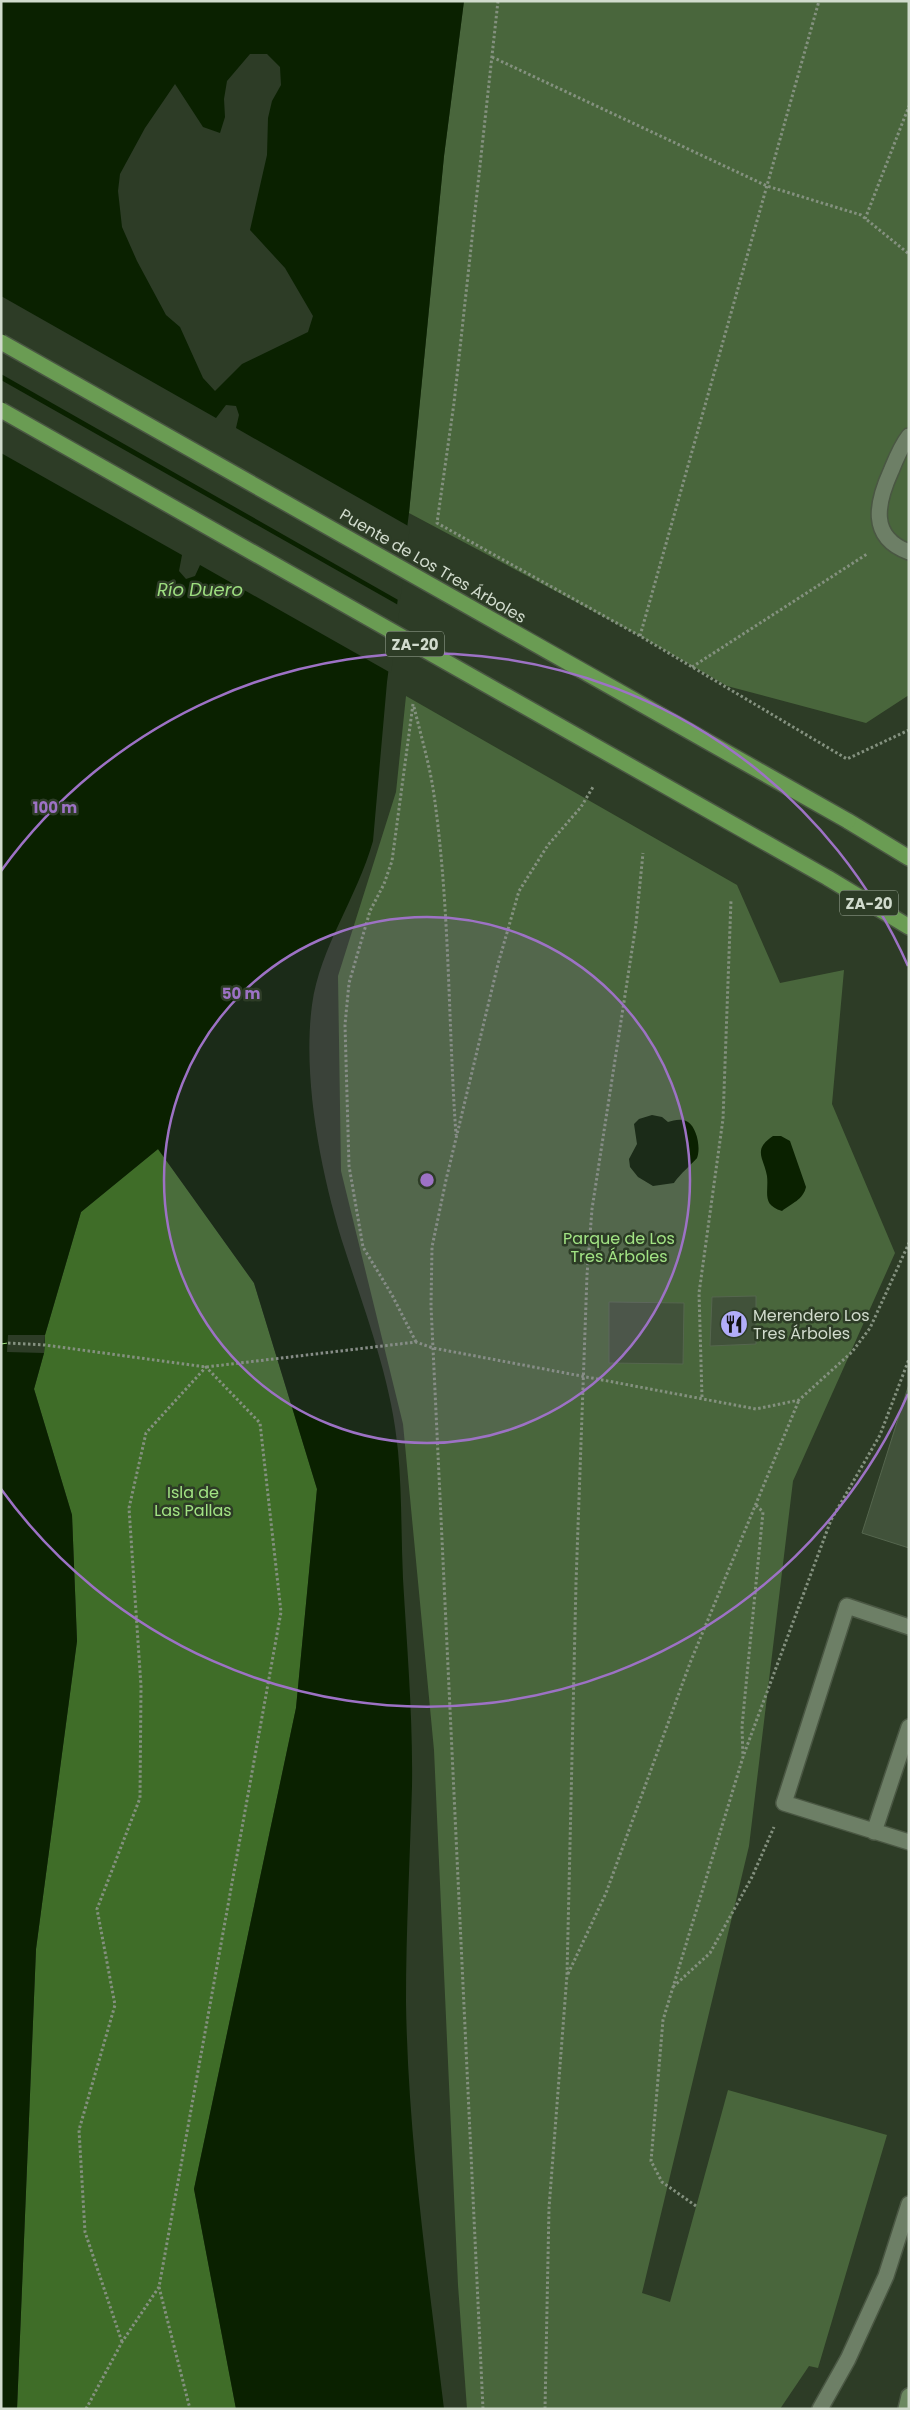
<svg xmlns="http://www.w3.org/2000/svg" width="910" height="2410" font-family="Poppins,sans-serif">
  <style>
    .green { fill: #49663c }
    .forest { fill: #3f6d28 }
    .water { fill: #0a2100; fill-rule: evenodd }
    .pier { fill: #2d3c26 }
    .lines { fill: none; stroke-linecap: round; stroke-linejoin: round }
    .ferry { stroke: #9dde7f; stroke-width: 1; stroke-dasharray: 6 5; stroke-linecap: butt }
    .building { fill: #41523a; stroke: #55664e }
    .lane-casing { stroke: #4a5743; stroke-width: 18 }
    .street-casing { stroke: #4a5743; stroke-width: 18 }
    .secondary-casing { stroke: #4a5743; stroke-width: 18 }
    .highway-casing { stroke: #4a5743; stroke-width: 18 }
    .path { stroke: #84917f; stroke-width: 3; stroke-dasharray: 2.5 2.5; stroke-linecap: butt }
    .lane { stroke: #6d7f66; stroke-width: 15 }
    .street { stroke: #6d7f66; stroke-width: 15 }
    .secondary { stroke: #6c8860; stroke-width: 15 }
    .highway { stroke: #6a9c53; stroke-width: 15 }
    .highway-bridge-casing { stroke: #4a5743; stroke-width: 18; stroke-linecap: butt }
    .highway-bridge { stroke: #6a9c53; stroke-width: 15 }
    .ring { fill: none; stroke: #9d72c5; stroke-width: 2.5 }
    .labels { text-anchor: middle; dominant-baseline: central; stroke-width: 5; stroke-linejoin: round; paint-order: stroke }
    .shield { fill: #2d3c26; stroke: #a0ab9b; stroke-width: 1 }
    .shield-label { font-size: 15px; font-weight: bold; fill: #d1dbcd }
    .street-label { font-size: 16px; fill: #d1dbcd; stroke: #2d3c26 }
    .park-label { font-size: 16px; fill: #a2e384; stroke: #2d3c26 }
    .poi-label { font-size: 16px; fill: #d1dbcd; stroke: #2d3c26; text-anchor: start }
    .water-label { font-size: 18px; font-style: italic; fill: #9dde7f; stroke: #2d3c26 }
    .centre { fill: #9d72c5; stroke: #2d3c26; stroke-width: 2.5 }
    .ring-label { font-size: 15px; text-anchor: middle; font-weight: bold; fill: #9d72c5; stroke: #2d3c26; stroke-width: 5; stroke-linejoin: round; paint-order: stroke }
  </style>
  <rect width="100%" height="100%" fill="#2d3c26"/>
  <path class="green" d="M464 1H909V695L866 723 727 686 640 636 409 513 444 156Z
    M406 696 737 885 780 983 844 970 832 1104 895 1253 793 1481 749 1846 642 2293 670 2302 728 2090 887 2135 818 2368 809 2366 780 2409H467L458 2285 434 1750 403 1424 341 1171 338 976 396 792Z"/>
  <path class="forest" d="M158 1149 254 1283 317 1489 296 1708 194 2189 236 2409H17L36 1949 77 1641 72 1515 34 1389 44 1353 45 1335 81 1212Z"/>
  <path class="water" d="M1 1H464L444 156 409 513 387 682 373 841C357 898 320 947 312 1005 302 1080 322 1179 345 1250 366 1315 392 1382 398 1451 402 1493 401 1536 403 1579 407 1648 413 1717 412 1786 410 1858 406 1930 406 2002 408 2139 428 2274 444 2409H236L194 2189 296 1708 317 1489 254 1283 158 1149 81 1212 45 1335 44 1353 34 1389 72 1515 77 1641 36 1949 17 2409H1ZM250 54H267L280 67 281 85 272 101 268 118 267 155 250 230 285 268 313 316 308 332 242 364 215 391 203 378 180 327 166 315 137 261 122 227 118 191 120 174 145 128 175 84 203 127 220 133 225 117 224 99 227 81Z
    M652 1115 662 1117 668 1122C674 1120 682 1118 688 1122 697 1128 701 1148 697 1158 695 1161 679 1175 674 1183L653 1186 638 1177 630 1167 629 1159 637 1144 634 1124 639 1119Z
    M773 1136H781L790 1141 806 1187C803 1200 792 1203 782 1211 761 1205 769 1192 767 1176 764 1158 752 1150 773 1136Z"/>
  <path class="pier" d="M1 296 216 418 226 405 236 406 239 415 236 428 410 527 400 601 1 374Z
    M1 380 400 606 391 673 200 565 195 576 186 579 179 571 182 555 1 453Z
    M8 1335H45L44 1353 7 1352Z"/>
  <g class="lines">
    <path class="ferry" d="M1 1344 8 1343"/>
  </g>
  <path class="building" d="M756 1296V1344L710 1346 712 1297Z
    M609 1302 684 1303 683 1364 609 1363Z
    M909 1384V1548L862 1533Z"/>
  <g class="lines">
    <g class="lane-casing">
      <path id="lane" d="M909 1627 847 1606 784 1803 909 1842
        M874 1832 909 1727
        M820 2409 848 2359 886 2276 909 2204"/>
    </g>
    <g class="street-casing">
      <path id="street" d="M909 436C901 446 896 459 891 471 877 502 868 537 909 552"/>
    </g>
    <g class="secondary-casing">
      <path id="secondary" d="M906 2409 909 2396"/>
    </g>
    <g class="highway-casing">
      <path id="highway" d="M848 821 909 858
        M828 878 909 927"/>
    </g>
    <path class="path" d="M498 1 454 403 437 523 640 636 847 759 909 730
      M492 57 767 186 861 215 909 254
      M865 219 909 106
      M640 636 819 1
      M692 667 867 554
      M413 704 392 861 384 884 370 911 349 983 345 1025 349 1166 363 1247 392 1295 416 1342
      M414 707C421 736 430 766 434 795 450 908 448 1022 456 1135
      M8 1343 45 1345 206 1367 416 1342 433 1348 756 1409 799 1400 852 1352 870 1328 909 1243
      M702 1397 699 1293 723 1119 731 900
      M744 1754 831 1520 880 1435 909 1359
      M568 1974 606 1893 690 1663 799 1400
      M673 1987 710 1953 752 1877 774 1827
      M696 2206 662 2182 651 2161 663 2020 743 1757 742 1726 763 1512 756 1505
      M159 2287 190 2409
      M86 2409 122 2342 159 2287 281 1612 260 1423 206 1367 146 1433 129 1508 141 1686 140 1798 97 1909 115 2005 79 2130 85 2232 122 2342
      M483 2409 431 1306 432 1247 446 1180 498 964 519 891 548 845 581 807 593 787
      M545 2409 549 2208 567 1975 576 1583 587 1275 592 1209 636 924 643 853"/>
    <use href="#lane" class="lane"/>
    <use href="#street" class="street"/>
    <use href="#secondary" class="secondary"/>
    <use href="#highway" class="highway"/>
    <g class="highway-bridge-casing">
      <path id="highway-bridge" d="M1 342 848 821
        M1 410 828 878"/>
    </g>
    <use href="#highway-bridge" class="highway-bridge"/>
  </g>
  <circle cx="427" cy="1180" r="263" fill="#9d72c5" fill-opacity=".12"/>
  <g class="ring">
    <circle cx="427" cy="1180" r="263"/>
    <path d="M908 1394A526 526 0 0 1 1 1489M1 871A526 526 0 0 1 908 966"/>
  </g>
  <defs>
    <g id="restaurant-disc" transform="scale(1.4375)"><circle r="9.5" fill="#b2adf9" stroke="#2d3c26"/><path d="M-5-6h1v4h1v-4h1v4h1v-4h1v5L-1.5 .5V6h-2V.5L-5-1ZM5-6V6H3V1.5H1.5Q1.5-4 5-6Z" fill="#111"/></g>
  </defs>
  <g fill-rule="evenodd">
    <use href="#restaurant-disc" x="734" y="1324"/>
  </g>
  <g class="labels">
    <g class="shield">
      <rect x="386" y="631.5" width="58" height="25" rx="4"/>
      <rect x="840" y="890.5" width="58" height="25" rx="4"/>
    </g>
    <g class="shield-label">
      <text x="415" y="644">ZA-20</text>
      <text x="869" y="903">ZA-20</text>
    </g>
    <g class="street-label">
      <text transform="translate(433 566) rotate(30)">Puente de Los Tres Árboles</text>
    </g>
    <g class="park-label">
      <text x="619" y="1238">Parque de Los<tspan x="619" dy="18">Tres Árboles</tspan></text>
      <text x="193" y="1492">Isla de<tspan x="193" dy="18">Las Pallas</tspan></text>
    </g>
    <g class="poi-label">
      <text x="753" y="1315">Merendero Los<tspan x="753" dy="18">Tres Árboles</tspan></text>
    </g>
    <g class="water-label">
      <text x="200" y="589">Río Duero</text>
    </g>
  </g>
  <circle cx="427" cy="1180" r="8" class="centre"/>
  <g class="ring-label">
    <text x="55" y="813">100 m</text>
    <text x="241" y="999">50 m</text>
  </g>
  <rect width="910" height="2410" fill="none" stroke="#d1dbcd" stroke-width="5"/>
</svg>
